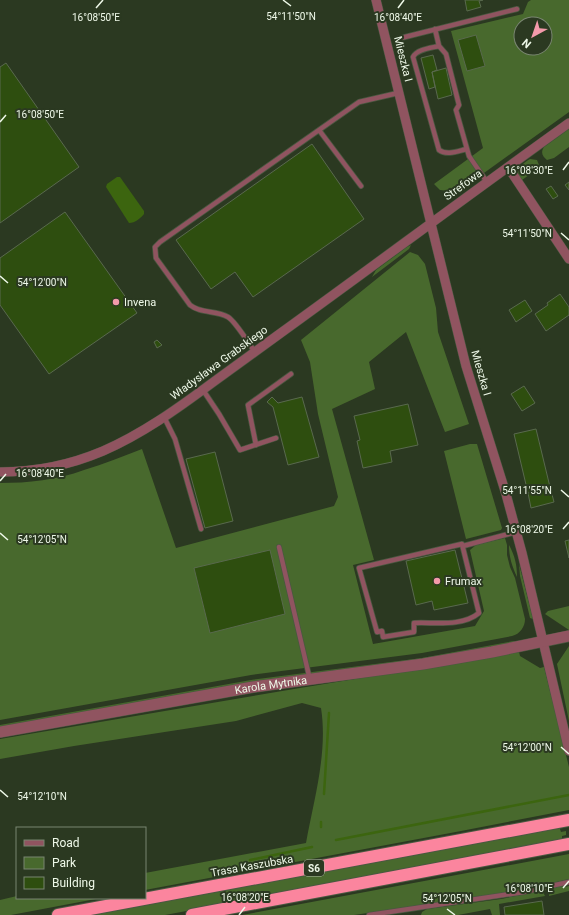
<svg xmlns="http://www.w3.org/2000/svg" width="569" height="915" font-family="Roboto,sans-serif">
  <style>
    .green { fill: #48692d; fill-rule: evenodd }
    .water { fill: #3c650f }
    .lines { fill: none; stroke-linecap: round; stroke-linejoin: round }
    .stream { stroke: #3c650f; stroke-width: 2.5 }
    .building { fill: #2e4e0f; stroke: #59694e }
    .service-casing { stroke: #4a5841; stroke-width: 6 }
    .minor-casing { stroke: #4a5841; stroke-width: 10 }
    .tertiary-casing { stroke: #4a5841; stroke-width: 12 }
    .motorway-casing { stroke: #4a5841; stroke-width: 14 }
    .service { stroke: #905460; stroke-width: 4.5 }
    .minor { stroke: #905460; stroke-width: 9 }
    .tertiary { stroke: #905460; stroke-width: 11 }
    .motorway { stroke: #fb859e; stroke-width: 12 }
    .ticks { fill: none; stroke: #eef8e8; stroke-width: 1.5 }
    .poi-dot { fill: #f39aaa; stroke: #2b3921; stroke-width: 1.5 }
    .labels { text-anchor: middle; dominant-baseline: central; stroke-width: 4; stroke-linejoin: round; paint-order: stroke }
    .shield { fill: #2b3921; stroke: #b4bfac; stroke-width: 1 }
    .shield-label { font-size: 10px; font-weight: bold; fill: #eef8e8 }
    .street-label { font-size: 11px; fill: #eef8e8; stroke: #2b3921 }
    .poi-label { font-size: 11px; fill: #eef8e8; stroke: #2b3921; text-anchor: start }
    .ticks-label { font-size: 10px; text-anchor: middle; fill: #eef8e8; stroke: #2b3921; stroke-width: 4; stroke-linejoin: round; paint-order: stroke }
  </style>
  <rect width="100%" height="100%" fill="#2b3921"/>
  <path class="green" d="M531 0H569V112L452 196 449 191 440 190 434 184 483 148 451 31 523 14 528 2ZM521 24H545V48H521Z
    M569 129V147L554 158 547 160C543 157 540 153 544 147Z
    M530 159 537 160 539 165 536 170 522 180C513 171 522 164 530 159Z
    M411 245 409 249 372 277 376 270 407 247Z
    M410 252 418 255 425 264 436 308 438 332 469 424 445 432 406 332 369 362 375 389 332 409 374 560 353 565 373 644 475 626 484 611 470 550 476 545 505 538 507 545V555L510 567 515 578 525 619C525 627 520 634 512 636L422 653 251 675 0 720V483C28 483 57 480 84 470 104 464 123 456 142 449L176 548 334 506 338 497 318 414 310 362 301 340Z
    M470 444H477L502 528 501 530 466 539 444 451Z
    M509 545C515 556 517 565 517 577 512 566 509 557 509 545Z
    M519 564 533 619 530 618 520 576Z
    M569 606V630L545 614 548 611Z
    M514 641 516 642 453 655 0 727V725L251 680 422 658Z
    M569 646V721L557 664Z
    M519 652 520 656 540 668 544 667 569 767V810L461 831 145 890V873L306 843C314 799 328 752 321 708L302 703 236 721 74 746 0 759V739L300 688Z
    M559 826 561 832 566 831V835L562 836V841L165 915H87Z
    M569 854V879L523 890 354 915H242Z
    M561 886 565 887 569 886V891L549 896 550 889Z
    M541 891 543 892 545 896 499 904 500 915H492L490 909 458 915H421L422 912 427 909 501 899Z
    M17 896V898H101L11 915H0V900Z"/>
  <path class="water" d="M117 177H120L144 211V214C141 218 135 223 129 223L106 187 107 184Z"/>
  <g class="lines">
    <path class="stream" d="M324 794 329 713
      M321 827V822
      M336 840 569 795
      M250 860 312 847"/>
  </g>
  <path class="building" d="M465 0H483L479 1 481 7 467 11Z
    M476 35 485 66 467 71 458 40Z
    M433 55 437 70 432 72 435 87 429 89 421 58Z
    M6 63 79 167 0 223V67Z
    M446 68 452 95 438 99 432 72Z
    M312 144 364 219 253 297 235 272 211 289 176 240Z
    M569 182V190L565 185Z
    M551 186 558 196 553 199 546 189Z
    M65 212 137 313 49 374 0 305V258Z
    M560 294 569 307V315L546 331 535 314 548 305 547 303Z
    M525 300 532 311 516 322 509 310Z
    M157 340 162 345 157 348 154 342Z
    M524 386 535 403 522 411 511 394Z
    M272 397 278 403 302 397 319 457 288 465 273 407 267 402Z
    M408 404 418 445 390 451 392 462 363 468 357 441 360 440 354 416Z
    M536 429 550 487 528 493 514 434Z
    M215 452 233 521 205 528 186 459Z
    M550 487 554 502 531 508 528 493Z
    M569 540V558L565 541Z
    M270 550 285 614 210 633 194 568Z
    M455 550 468 603 434 610 432 601 416 605 406 561Z
    M542 901 544 915H505L504 907Z"/>
  <g class="lines">
    <g class="service-casing">
      <path id="service" d="M435 29 439 46 446 54 459 105 456 110 469 156 487 182
        M397 39 517 9
        M439 46C431 48 417 49 413 57L439 150C447 156 458 151 467 149
        M361 186 319 130 359 102 398 93
        M255 352C249 344 236 322 228 317 216 310 201 314 190 305L156 258 155 247 160 242 319 130
        M203 390 219 414 240 450 276 438
        M164 417 175 439 201 529
        M256 445 248 405 291 374
        M462 544 479 613C462 627 435 622 414 623V632L383 637 382 631 377 632 359 568Z
        M463 546 516 532
        M279 547 310 680
        M369 915 524 892 569 882"/>
    </g>
    <g class="minor-casing">
      <path id="minor" d="M376 0 466 366 506 494 522 553 569 751
        M508 167 569 259
        M0 472C35 472 70 465 103 451 142 434 177 409 212 383 234 367 256 351 278 335 375 265 471 193 569 123"/>
    </g>
    <g class="tertiary-casing">
      <g id="tertiary">
        <path id="s1" d="M0 732 253 687 423 664 492 652 569 636"/>
      </g>
    </g>
    <g class="motorway-casing">
      <path id="motorway" d="M58 915 569 820
        M192 915 569 844"/>
    </g>
    <use href="#service" class="service"/>
    <use href="#minor" class="minor"/>
    <use href="#tertiary" class="tertiary"/>
    <use href="#motorway" class="motorway"/>
  </g>
  <path class="ticks" d="M283 0 291 6M96 8 103 0M398 8 404 0M0 122 6 115M563 170 569 162M561 233 569 240M0 276 8 283M0 481 6 474M561 490 569 497M563 529 569 522M0 533 8 540M561 747 569 754M0 790 8 797M563 888 569 881M447 909 455 915M239 915 245 907"/>
  <g class="poi-dot">
    <circle cx="116" cy="302" r="4"/>
    <circle cx="437" cy="581" r="4"/>
  </g>
  <g class="labels">
    <rect class="shield" x="304" y="860" width="20" height="16" rx="3"/>
    <g class="shield-label">
      <text x="314" y="868">S6</text>
    </g>
    <g class="street-label">
      <text transform="translate(403 59) rotate(76)">Mieszka I</text>
      <text transform="translate(463 185) rotate(-36)">Strefowa</text>
      <text transform="translate(219 363) rotate(-36)">Władysława Grabskiego</text>
      <text transform="translate(481 373) rotate(74)">Mieszka I</text>
      <text stroke="none"><textPath href="#s1" startOffset="275">Karola Mytnika</textPath></text>
      <text transform="translate(252 866) rotate(-10)">Trasa Kaszubska</text>
    </g>
    <g class="poi-label">
      <text x="124" y="302">Invena</text>
      <text x="445" y="581">Frumax</text>
    </g>
  </g>
  <g class="ticks-label">
    <text x="291" y="20">54°11'50"N</text>
    <text x="96" y="21">16°08'50"E</text>
    <text x="398" y="21">16°08'40"E</text>
    <text x="40" y="118">16°08'50"E</text>
    <text x="529" y="174">16°08'30"E</text>
    <text x="527" y="237">54°11'50"N</text>
    <text x="42" y="286">54°12'00"N</text>
    <text x="40" y="477">16°08'40"E</text>
    <text x="527" y="494">54°11'55"N</text>
    <text x="529" y="533">16°08'20"E</text>
    <text x="42" y="543">54°12'05"N</text>
    <text x="527" y="751">54°12'00"N</text>
    <text x="42" y="800">54°12'10"N</text>
    <text x="529" y="892">16°08'10"E</text>
    <text x="245" y="901">16°08'20"E</text>
    <text x="447" y="902">54°12'05"N</text>
  </g>
  <rect x="16" y="827" width="130" height="72" fill="#2b3921" stroke="#798571"/>
  <rect x="24" y="840" width="20" height="6" fill="#905460" stroke="#798571"/>
  <text x="52" y="847" font-size="12" fill="#eef8e8">Road</text>
  <rect x="24" y="857" width="20" height="12" fill="#48692d" stroke="#798571"/>
  <text x="52" y="867" font-size="12" fill="#eef8e8">Park</text>
  <rect x="24" y="877" width="20" height="12" fill="#2e4e0f" stroke="#798571"/>
  <text x="52" y="887" font-size="12" fill="#eef8e8">Building</text>
  <g transform="translate(533 36) rotate(220)"><circle r="19" fill="#2b3921" stroke="#798571"/>
  <path d="M0-3L7 15L0 10L-7 15Z" fill="#f39aaa"/>
  <text y="-6" font-size="11" font-weight="bold" text-anchor="middle" fill="#eef8e8">N</text>
  </g>
</svg>
